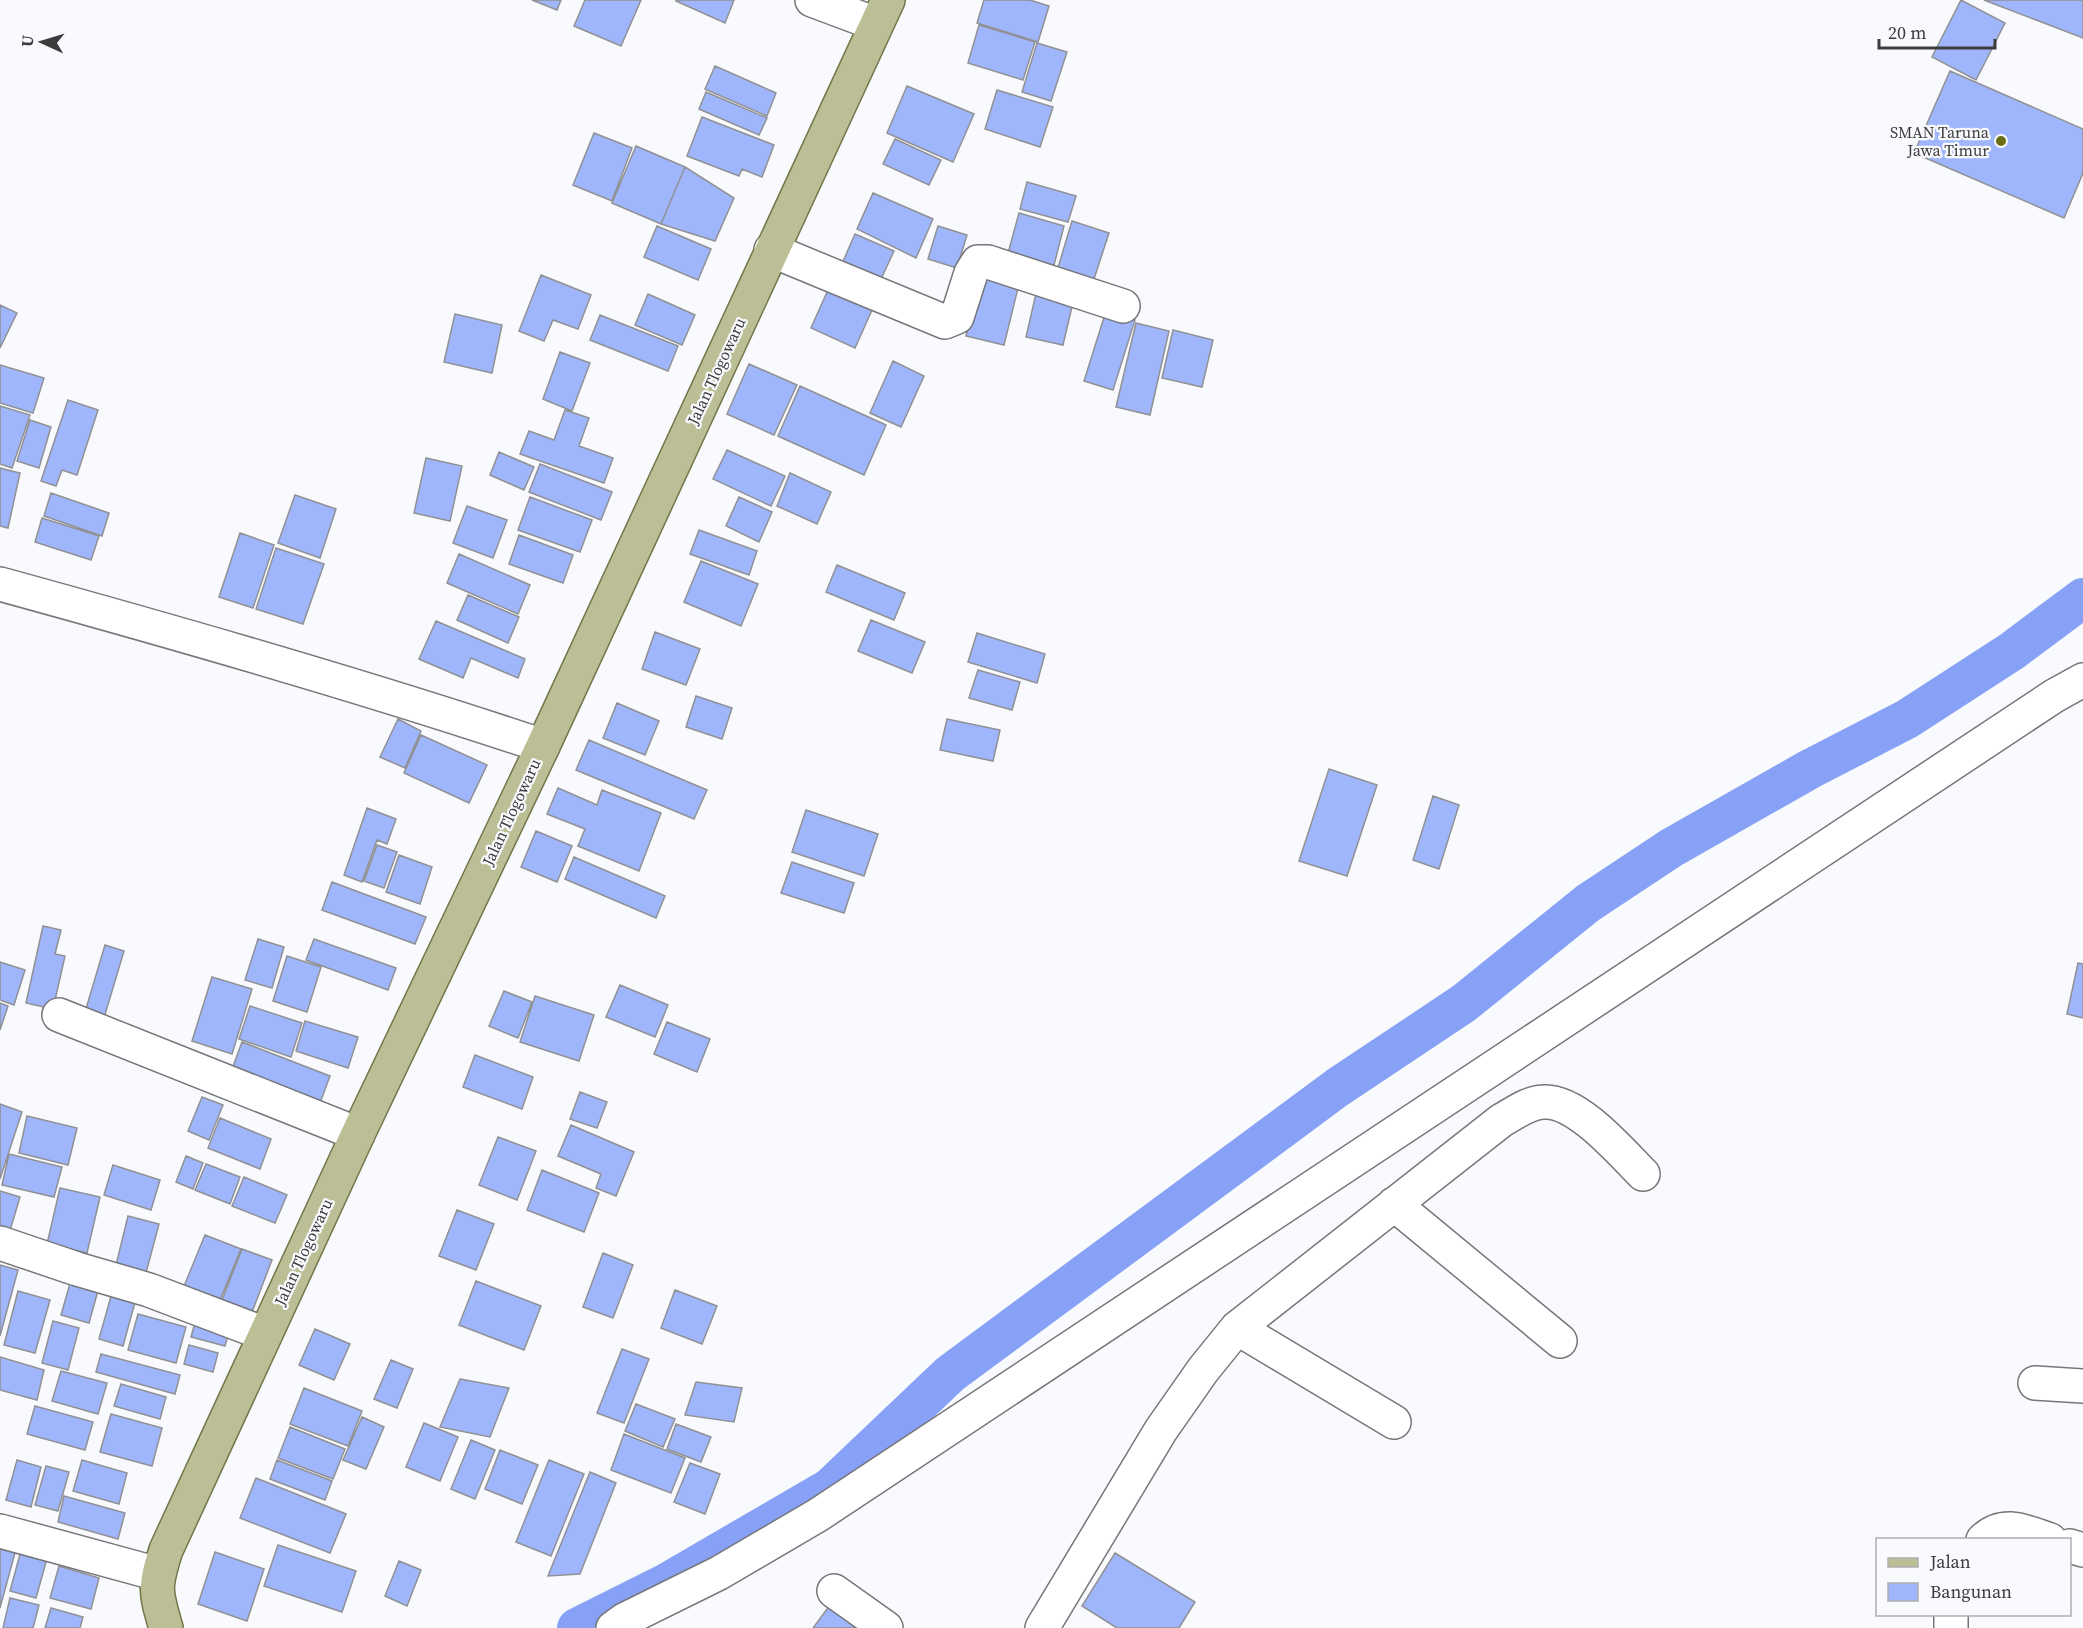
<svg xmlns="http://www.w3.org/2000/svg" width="2083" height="1628" font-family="'Source Serif 4',serif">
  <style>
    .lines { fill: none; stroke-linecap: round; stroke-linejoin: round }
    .canal { stroke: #87a1f6; stroke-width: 40 }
    .building { fill: #a0b6fc; stroke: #909194; stroke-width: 1.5 }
    .minor-casing { stroke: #76777a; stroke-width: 36 }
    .major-casing { stroke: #737649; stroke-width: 36 }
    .minor { stroke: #fff; stroke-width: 33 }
    .major { stroke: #bcbf96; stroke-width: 33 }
    .poi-dot { fill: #6a6f14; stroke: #f9fafd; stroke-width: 2 }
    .labels { text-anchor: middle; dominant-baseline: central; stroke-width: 4.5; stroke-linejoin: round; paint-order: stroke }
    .poi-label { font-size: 16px; fill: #3c3c3d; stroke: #f9fafd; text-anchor: end }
    .street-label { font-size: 16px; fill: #3c3c3d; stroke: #f9fafd }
  </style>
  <rect width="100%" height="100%" fill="#f9fafd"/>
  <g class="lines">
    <path class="canal" d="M577 1628 665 1584 830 1488 950 1374 1338 1087 1464 1003 1588 903 1671 848 1810 769 1907 719 2012 651 2083 598"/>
  </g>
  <path class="building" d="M532 0H561L557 10Z
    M585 0H641L621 46 574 26Z
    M676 0H734L725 23 676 1Z
    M984 0H1030L1049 6 1038 42 977 23Z
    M1961 0 2005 23 1976 80 1932 57Z
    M1984 0H2083V38Z
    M979 25 1035 42 1023 80 968 63Z
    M1037 43 1067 52 1051 101 1022 92Z
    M715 66 776 93 767 116 705 89Z
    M1950 71 2083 129V173L2064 218 1914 153Z
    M907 86 974 114 953 162 887 133Z
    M997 90 1053 107 1040 147 985 129Z
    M706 92 767 118 759 135 699 109Z
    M702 117 774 145 762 177 742 169 739 176 687 156Z
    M594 133 632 148 612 201 573 185Z
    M895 139 941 160 929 185 883 164Z
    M636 146 685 167 661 224 612 203Z
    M685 167 734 198 715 241 661 224Z
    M1027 182 1076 196 1068 222 1020 209Z
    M873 193 933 219 916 258 857 229Z
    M1019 213 1064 226 1053 269 1007 257Z
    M1072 221 1109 233 1093 282 1057 271Z
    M657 226 711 249 698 280 644 257Z
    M938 226 967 235 957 268 928 259Z
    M855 234 894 251 875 292 837 275Z
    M541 275 591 295 578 329 553 320 544 341 519 331Z
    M980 275 1019 284 1004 345 966 336Z
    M832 281 876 301 855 348 811 328Z
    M1038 285 1075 294 1063 345 1026 337Z
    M648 294 695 315 682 345 635 325Z
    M0 305 17 313 0 348Z
    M1106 311 1135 320 1113 390 1084 381Z
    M455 314 502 325 492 373 444 362Z
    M600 315 678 346 668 371 590 340Z
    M1136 323 1169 331 1150 415 1116 407Z
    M1173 330 1213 340 1202 387 1162 378Z
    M560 352 590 363 572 411 543 399Z
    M893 361 924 376 901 427 870 413Z
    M749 364 797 385 774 435 727 414Z
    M0 365 44 378 33 413 0 403Z
    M800 386 886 425 864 475 778 436Z
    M68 400 98 410 77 475 62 470 56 486 41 481Z
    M0 406 30 415 12 468 0 464Z
    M565 410 589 418 579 446 613 458 604 483 520 454 529 431 554 440Z
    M30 420 51 427 39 468 17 461Z
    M727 450 785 476 771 506 713 479Z
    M499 452 534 467 524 490 490 475Z
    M426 458 462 466 450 521 414 513Z
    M540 464 612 492 601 520 529 492Z
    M0 468 20 473 8 528 0 526Z
    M790 473 831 492 817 524 777 506Z
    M51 493 109 513 102 536 44 516Z
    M295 495 336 509 320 558 278 543Z
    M530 497 592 520 580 552 518 530Z
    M739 497 772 512 759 542 726 526Z
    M467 506 507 520 493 558 453 543Z
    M42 518 99 536 91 560 35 542Z
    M699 530 757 551 749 575 690 554Z
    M240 533 274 545 253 608 219 597Z
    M519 535 573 555 563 583 509 564Z
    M276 548 324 564 303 624 256 609Z
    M459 554 530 585 518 614 447 583Z
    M701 561 758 584 741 626 684 602Z
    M837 565 905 593 894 620 826 592Z
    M468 595 519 617 508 643 457 620Z
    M871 620 925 642 912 673 858 651Z
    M436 621 525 659 518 678 471 658 463 678 419 659Z
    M655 632 700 649 686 685 642 669Z
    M977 633 1045 654 1037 683 968 662Z
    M978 670 1020 682 1012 710 969 698Z
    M696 696 732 708 722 739 686 727Z
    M617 703 659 721 645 755 603 738Z
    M398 719 421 731 405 768 380 757Z
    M947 719 1000 730 993 761 940 750Z
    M421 735 487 765 469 803 404 773Z
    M589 740 707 790 694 819 576 770Z
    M1329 769 1377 785 1347 876 1299 861Z
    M558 788 597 805 602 790 661 813 639 871 578 846 585 829 547 814Z
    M1433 796 1459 805 1439 869 1413 860Z
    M367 808 396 819 387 844 377 840 362 882 344 875Z
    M806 810 878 834 864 876 792 852Z
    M536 831 572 846 557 882 521 867Z
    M377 845 397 852 384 888 364 881Z
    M399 855 432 867 420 904 386 892Z
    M574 857 665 896 656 918 565 879Z
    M792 862 854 883 844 913 781 893Z
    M332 882 426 917 415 944 322 910Z
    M43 926 61 930 55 954 65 956 53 1009 26 1003Z
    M258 939 284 947 272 988 245 980Z
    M314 939 396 968 388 990 306 960Z
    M105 945 124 951 104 1018 85 1012Z
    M287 956 321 967 307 1012 273 1001Z
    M0 962 25 970 14 1005 0 1000Z
    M2078 963 2083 964V1018L2067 1014Z
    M212 977 252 989 232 1054 192 1041Z
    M620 985 668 1005 655 1037 606 1017Z
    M504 991 532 1002 518 1038 489 1026Z
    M535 996 594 1015 579 1061 520 1042Z
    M0 1003 8 1006 0 1030Z
    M250 1006 302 1023 291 1057 239 1039Z
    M305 1021 358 1037 348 1068 296 1051Z
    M667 1022 710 1039 697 1072 654 1054Z
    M242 1042 330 1076 316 1114 228 1080Z
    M475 1055 533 1077 522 1109 463 1087Z
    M580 1092 607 1102 597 1128 570 1119Z
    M202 1097 223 1105 209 1140 188 1131Z
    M0 1104 22 1112 0 1179Z
    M27 1116 77 1128 68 1165 19 1153Z
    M220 1118 271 1139 260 1169 208 1148Z
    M571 1125 634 1152 616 1196 596 1188 601 1174 558 1156Z
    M498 1137 536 1151 517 1200 479 1185Z
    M9 1154 62 1167 54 1197 2 1185Z
    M186 1156 203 1163 193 1189 176 1182Z
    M206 1164 240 1177 230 1204 195 1190Z
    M113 1165 160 1180 151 1210 104 1195Z
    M542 1170 599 1193 584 1232 527 1210Z
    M244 1177 287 1195 275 1223 232 1206Z
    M60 1188 100 1197 87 1253 47 1244Z
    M0 1191 20 1197 9 1234 0 1232Z
    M457 1210 494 1224 476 1270 439 1256Z
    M128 1216 159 1224 146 1273 116 1265Z
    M205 1235 241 1249 218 1305 182 1291Z
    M242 1249 272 1260 252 1312 222 1300Z
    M603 1253 633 1265 613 1318 583 1307Z
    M0 1265 18 1270 0 1336Z
    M71 1280 99 1287 89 1323 61 1315Z
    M476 1281 541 1306 524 1350 459 1325Z
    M113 1289 137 1295 123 1346 99 1339Z
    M675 1290 717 1306 702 1344 661 1328Z
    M18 1291 50 1300 35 1353 4 1345Z
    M138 1314 186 1327 176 1363 128 1350Z
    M197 1315 231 1324 225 1346 191 1337Z
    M53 1321 79 1328 68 1370 42 1363Z
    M315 1329 350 1344 334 1380 299 1365Z
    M189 1345 218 1353 213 1372 184 1364Z
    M622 1349 649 1359 624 1423 597 1413Z
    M101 1354 180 1375 175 1394 96 1372Z
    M0 1357 44 1370 37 1400 0 1390Z
    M391 1360 413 1369 397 1408 374 1399Z
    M61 1371 107 1383 98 1414 52 1401Z
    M460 1379 509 1388 490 1437 440 1427Z
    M696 1382 742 1388 734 1422 685 1415Z
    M121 1384 166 1397 160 1419 114 1406Z
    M304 1388 362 1411 348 1446 290 1424Z
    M636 1404 675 1419 663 1447 625 1431Z
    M35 1406 93 1422 85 1450 27 1434Z
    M111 1414 162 1428 152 1466 100 1452Z
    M362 1417 384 1427 366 1469 343 1460Z
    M424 1423 458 1437 440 1481 406 1467Z
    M676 1424 711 1437 701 1462 667 1449Z
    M290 1427 345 1449 333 1479 278 1458Z
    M624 1434 685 1458 671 1493 611 1470Z
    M471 1440 495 1450 475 1499 451 1489Z
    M500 1450 538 1465 522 1504 485 1489Z
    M17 1460 41 1467 31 1507 6 1500Z
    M82 1460 127 1473 119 1504 73 1491Z
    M277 1460 332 1481 325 1500 270 1479Z
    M549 1460 584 1474 551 1556 516 1542Z
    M690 1463 720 1474 705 1514 674 1502Z
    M46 1466 69 1472 58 1511 35 1505Z
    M590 1472 616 1483 580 1574 548 1576Z
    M256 1478 346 1514 330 1553 240 1518Z
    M64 1496 125 1513 118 1539 58 1522Z
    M0 1545 16 1549 0 1608Z
    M278 1545 356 1571 342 1612 264 1586Z
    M22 1547 48 1555 36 1598 10 1591Z
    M215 1552 264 1569 247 1621 198 1604Z
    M1115 1553 1195 1602 1179 1628H1117L1082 1606Z
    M399 1561 421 1570 407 1606 385 1596Z
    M59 1566 99 1578 91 1609 50 1598Z
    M10 1598 39 1605 33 1628H3Z
    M830 1605 860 1628H813Z
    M51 1608 83 1617 80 1628H45Z"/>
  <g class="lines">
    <g class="minor-casing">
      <path id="minor" d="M812 0 876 24
        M771 250 945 322 957 317 971 273 978 262H988L1123 306
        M0 584C182 634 364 686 543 746
        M59 1015 358 1134
        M1394 1204 1560 1341
        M0 1243 77 1269 149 1290 265 1334
        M1237 1328 1394 1422
        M2035 1383 2083 1386
        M0 1531 158 1574
        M1983 1540C2004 1520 2026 1532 2050 1540
        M2070 1546 2083 1550
        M834 1591 886 1628
        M613 1628 624 1620 719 1573 818 1515 2054 696 2083 680
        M1042 1628 1161 1430 1203 1370 1237 1328 1502 1120C1515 1113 1529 1102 1544 1102 1577 1100 1621 1152 1643 1174
        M1951 1628V1614"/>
    </g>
    <g class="major-casing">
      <path id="major" d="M166 1628C155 1591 154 1587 166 1550L358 1134 543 746 888 0"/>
    </g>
    <use href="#minor" class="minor"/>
    <use href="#major" class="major"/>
  </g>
  <circle class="poi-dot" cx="2001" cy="141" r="6"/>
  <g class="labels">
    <g class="poi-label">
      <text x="1989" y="132">SMAN Taruna<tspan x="1989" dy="18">Jawa Timur</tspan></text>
    </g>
    <g class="street-label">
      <text transform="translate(716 371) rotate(-65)">Jalan Tlogowaru</text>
      <text transform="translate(511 812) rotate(-65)">Jalan Tlogowaru</text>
      <text transform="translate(303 1252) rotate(-65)">Jalan Tlogowaru</text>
    </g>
  </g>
  <rect x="1876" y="1538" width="195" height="78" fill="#f9fafd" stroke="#adaeb0" stroke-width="1.5"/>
  <rect x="1888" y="1558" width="30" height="9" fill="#bcbf96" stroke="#adaeb0" stroke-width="1.5"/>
  <text x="1930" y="1568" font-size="18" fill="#3c3c3d">Jalan</text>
  <rect x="1888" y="1583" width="30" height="18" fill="#a0b6fc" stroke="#adaeb0" stroke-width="1.5"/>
  <text x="1930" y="1598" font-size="18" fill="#3c3c3d">Bangunan</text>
  <g transform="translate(42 42) rotate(274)" stroke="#f9fafd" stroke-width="4.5" paint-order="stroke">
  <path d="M0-4.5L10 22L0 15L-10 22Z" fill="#3c3c3d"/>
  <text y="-9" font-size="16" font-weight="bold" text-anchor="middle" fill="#3c3c3d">U</text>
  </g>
  <path d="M1879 39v9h116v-9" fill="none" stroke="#3c3c3d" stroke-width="3"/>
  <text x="1888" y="39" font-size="18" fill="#3c3c3d" stroke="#f9fafd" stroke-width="4.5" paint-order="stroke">20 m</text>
</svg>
